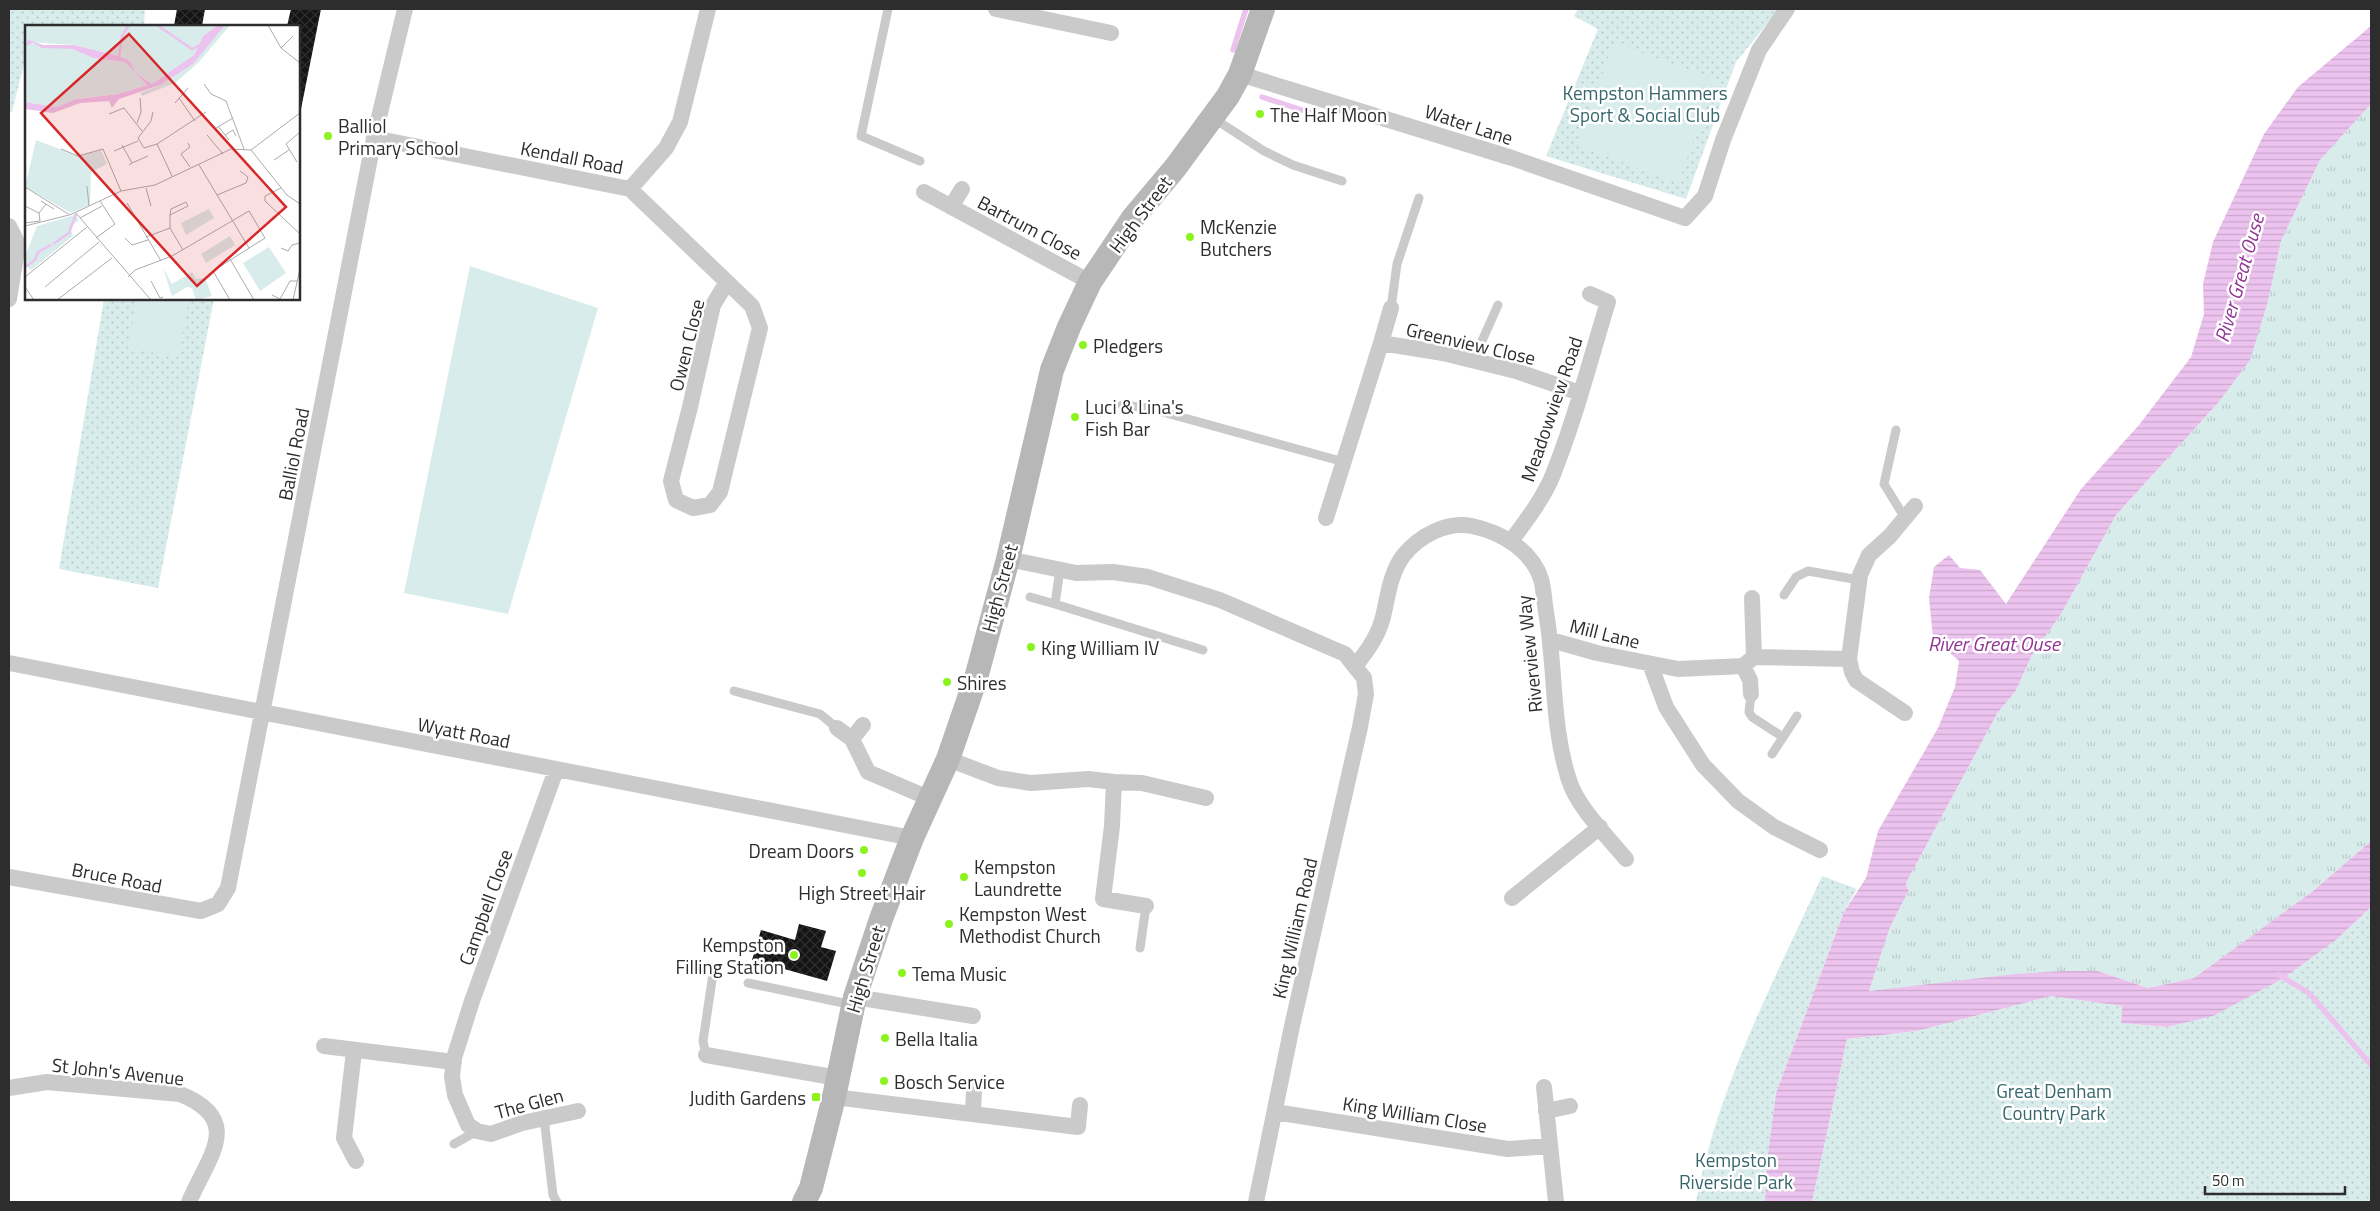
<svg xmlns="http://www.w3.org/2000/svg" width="2380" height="1211" font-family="'Titillium Web',sans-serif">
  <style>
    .grass { fill: url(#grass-tufts) }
    .park { fill: url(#park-dots) }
    .garden { fill: #d9ecec }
    .water { fill: url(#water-rules) }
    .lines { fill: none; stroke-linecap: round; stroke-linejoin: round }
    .stream { stroke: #ecc3ee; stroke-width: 5.5 }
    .building { fill: url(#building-cross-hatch) }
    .service { stroke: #cacaca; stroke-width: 9 }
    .minor { stroke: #cacaca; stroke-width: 16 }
    .secondary { stroke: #b7b7b7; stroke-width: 24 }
    .poi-dot { fill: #8bf41f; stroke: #fff; stroke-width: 2 }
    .labels { text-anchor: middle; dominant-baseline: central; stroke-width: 5; stroke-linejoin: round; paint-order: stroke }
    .park-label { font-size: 19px; fill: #37676c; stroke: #fff }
    .poi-label { font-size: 19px; fill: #2d2d2d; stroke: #fff; text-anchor: start }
    .street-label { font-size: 19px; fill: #2d2d2d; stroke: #fff }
    .water-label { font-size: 20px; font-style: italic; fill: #913595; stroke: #fff }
    .inset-river { fill: none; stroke: #ecc3ee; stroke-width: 2.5 }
    .inset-road { fill: none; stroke: #ababab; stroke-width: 1 }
    .view { fill: #d62828; fill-opacity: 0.15; stroke: #d62828; stroke-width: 2.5 }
    .inset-edge { fill: none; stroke: #2d2d2d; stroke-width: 2.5 }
  </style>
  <defs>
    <pattern id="grass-tufts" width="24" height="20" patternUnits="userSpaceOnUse" patternTransform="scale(1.25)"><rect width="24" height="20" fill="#d9ecec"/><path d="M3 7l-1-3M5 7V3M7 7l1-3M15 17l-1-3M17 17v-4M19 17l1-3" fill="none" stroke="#bbcbcb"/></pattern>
    <pattern id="park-dots" width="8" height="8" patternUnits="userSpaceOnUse" patternTransform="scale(1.25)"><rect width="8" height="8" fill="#d9ecec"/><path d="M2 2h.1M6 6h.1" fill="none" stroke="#bbcbcb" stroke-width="1.8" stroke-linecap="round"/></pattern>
    <pattern id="water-rules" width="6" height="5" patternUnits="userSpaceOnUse" patternTransform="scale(1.25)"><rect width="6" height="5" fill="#ecc3ee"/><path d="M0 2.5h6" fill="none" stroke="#cba8cc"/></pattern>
    <pattern id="building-cross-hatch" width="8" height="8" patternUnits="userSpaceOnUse" patternTransform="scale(1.25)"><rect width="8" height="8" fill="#141414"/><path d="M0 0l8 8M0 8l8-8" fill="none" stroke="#2e2e2e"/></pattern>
  </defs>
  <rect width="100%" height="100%" fill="#fff"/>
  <path class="grass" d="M2371 104V841L2313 891 2194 978 2148 988 2098 971 1869 991 1890 927 1909 890 1906 886 1907 881 1998 712 2015 692 2032 655 2061 614 2116 515 2218 403 2268 301 2281 241 2320 160Z"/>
  <path class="park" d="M9 9H145L144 26H26V64H24L12 112 9 111Z
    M1578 9H1779L1736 62 1686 199 1546 156 1598 29 1574 16Z
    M104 299H214L158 588 59 569Z
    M1822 876 1857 889 1844 912 1776 1093 1767 1161 1765 1202H1696C1717 1088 1774 981 1822 876Z
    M2371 907V1202H1812L1847 1039 1917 1031 2051 996 2122 1006 2121 1023 2167 1027 2212 1016 2284 978 2336 940Z"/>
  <path class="garden" d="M1614 42 1716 80 1678 183 1576 145Z
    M470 266 598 308 508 614 404 593Z
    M137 299H189L178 357 128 348Z"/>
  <path class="water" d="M2371 26V104L2320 160 2281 241 2268 301 2250 360 2218 403 2116 515 2061 614 2032 655 2015 692 1998 712 1907 881 1906 886 1909 890 1890 927 1869 991 2015 974 2061 971H2098L2148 988 2194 978 2313 891 2371 841V907L2336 940 2284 978 2213 1016 2167 1027 2121 1023 2122 1006 2051 996 1917 1031 1847 1039 1812 1202H1765L1767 1161 1776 1093 1844 912 1866 878 1878 831 1938 728 1955 687 1959 661 1933 638 1929 598 1934 567 1949 555 1960 568 1980 570 2006 604 2081 489 2139 425 2191 357 2204 314 2203 284 2213 242 2264 134 2298 87Z"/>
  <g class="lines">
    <path class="stream" d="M1233 50 1246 9
      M1262 97 1311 113
      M2279 975 2309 993 2371 1065"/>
  </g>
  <path class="building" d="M177 9H205L202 26H174Z
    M291 9H321L300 114 299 26H287Z
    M799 924 826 931 821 947 836 951 827 981 752 960 761 930 795 940Z"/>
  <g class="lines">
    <path class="service" d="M888 9 861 136 920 161
      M1213 118 1264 151 1293 165 1342 181
      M1391 308 1397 264 1419 198
      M1473 361 1498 305
      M1122 405 1148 408 1344 462
      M1896 430 1884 484 1905 518
      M1060 569 1055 604 1203 650
      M1784 595 1796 577 1808 571 1859 580
      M1030 597 1055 604
      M734 691 820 714 837 728
      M1751 694 1749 712 1752 717 1783 737
      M1772 754 1797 716
      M1140 948 1146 906
      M748 983 853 1005
      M706 1055 703 1041 714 967
      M544 1118 553 1195 557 1202
      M454 1144 477 1131"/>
    <path class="minor" d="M996 9 1111 33
      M1240 74 1512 158 1685 218 1705 196 1723 140 1759 50 1787 9
      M374 138 630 189 727 282
      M630 189 666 148 680 122 708 9
      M924 192 1090 282
      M951 207 962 189
      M9 226 18 244 9 299
      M727 282 752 306 760 328 720 492 710 505 693 508 676 500 671 481 690 407 713 305Z
      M1391 308 1381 343 1443 353 1516 371 1580 393
      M1326 518 1381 343
      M1511 541C1526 521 1542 500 1552 477 1575 420 1590 360 1608 302L1590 294
      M1008 559 1076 573 1113 572 1148 577 1220 600 1345 654 1364 678 1366 694 1360 727 1292 1026 1256 1202
      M1752 598 1754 657
      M1551 640 1597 653 1678 669 1743 666 1754 657 1849 659 1860 575 1869 555 1890 536 1915 506
      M1849 659 1852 672 1856 680 1905 713
      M9 663 912 838
      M1650 664 1666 707 1703 765 1738 801 1774 827 1820 850
      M1356 665C1368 650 1378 636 1383 617 1388 596 1390 574 1403 556 1419 536 1446 521 1472 526 1500 532 1531 549 1541 579 1544 589 1544 601 1546 612 1556 668 1551 725 1569 780 1577 807 1608 837 1626 859
      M1743 666 1750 680 1751 694
      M837 728 852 739 868 772 931 799
      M852 739 863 725
      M948 759 998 778 1031 783 1088 779 1114 782 1112 826 1103 899 1146 906
      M556 770 472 1001 454 1058 452 1077 455 1095 468 1125 477 1131 491 1134 522 1123 578 1111
      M1114 782 1142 783 1206 798
      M9 877 201 911 218 904 228 888 374 138 405 9
      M1512 898 1600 827
      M855 997 973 1016
      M324 1046 454 1062
      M354 1051 344 1138 356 1161
      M706 1055 838 1078
      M1544 1087 1556 1202
      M9 1088 47 1082 180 1094C245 1120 208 1157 189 1202
      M834 1097 1078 1127 1080 1105
      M1546 1111 1570 1106
      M1275 1112 1508 1149 1550 1146
      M973 1113 974 1090"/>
    <path class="secondary" d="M804 1202 811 1188 834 1097 855 997 881 919 912 838 948 759 976 678 1008 559 1052 370 1069 327 1090 282 1133 218 1175 168 1228 96 1240 74 1263 9"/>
  </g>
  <g class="poi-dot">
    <circle cx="1260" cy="114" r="5"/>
    <circle cx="328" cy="136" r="5"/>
    <circle cx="1190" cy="237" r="5"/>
    <circle cx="1083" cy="345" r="5"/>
    <circle cx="1075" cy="417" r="5"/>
    <circle cx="1031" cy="647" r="5"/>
    <circle cx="947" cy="682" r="5"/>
    <circle cx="864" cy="850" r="5"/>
    <circle cx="862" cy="873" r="5"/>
    <circle cx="964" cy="877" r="5"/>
    <circle cx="949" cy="924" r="5"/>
    <circle cx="794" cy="955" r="5"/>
    <circle cx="902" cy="973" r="5"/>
    <circle cx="885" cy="1038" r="5"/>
    <circle cx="884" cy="1081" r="5"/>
    <rect x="811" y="1092" width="10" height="10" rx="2.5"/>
  </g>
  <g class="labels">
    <g class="park-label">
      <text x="1645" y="92">Kempston Hammers<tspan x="1645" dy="22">Sport &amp; Social Club</tspan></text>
      <text x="2054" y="1090">Great Denham<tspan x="2054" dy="22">Country Park</tspan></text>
      <text x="1736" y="1159">Kempston<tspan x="1736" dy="22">Riverside Park</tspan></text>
    </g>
    <g class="poi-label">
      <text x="1270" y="114">The Half Moon</text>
      <text x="338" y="125">Balliol<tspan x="338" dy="22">Primary School</tspan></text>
      <text x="1200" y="226">McKenzie<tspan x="1200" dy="22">Butchers</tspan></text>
      <text x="1093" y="345">Pledgers</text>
      <text x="1085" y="406">Luci &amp; Lina's<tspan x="1085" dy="22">Fish Bar</tspan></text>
      <text x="1041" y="647">King William IV</text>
      <text x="957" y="682">Shires</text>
      <text x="854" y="850" text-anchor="end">Dream Doors</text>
      <text x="974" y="866">Kempston<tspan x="974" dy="22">Laundrette</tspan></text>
      <text x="862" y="892" text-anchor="middle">High Street Hair</text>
      <text x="959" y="913">Kempston West<tspan x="959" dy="22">Methodist Church</tspan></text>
      <text x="784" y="944" text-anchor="end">Kempston<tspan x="784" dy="22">Filling Station</tspan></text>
      <text x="912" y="973">Tema Music</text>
      <text x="895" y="1038">Bella Italia</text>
      <text x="894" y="1081">Bosch Service</text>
      <text x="806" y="1097" text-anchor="end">Judith Gardens</text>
    </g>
    <g class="street-label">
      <text transform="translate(1469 124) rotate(18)">Water Lane</text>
      <text transform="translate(572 157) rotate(11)">Kendall Road</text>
      <text transform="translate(1140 214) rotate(-53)">High Street</text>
      <text transform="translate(1030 227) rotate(28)">Bartrum Close</text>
      <text transform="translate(1471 343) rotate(13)">Greenview Close</text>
      <text transform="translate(686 345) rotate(-76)">Owen Close</text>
      <text transform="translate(1551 409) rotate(-71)">Meadowview Road</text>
      <text transform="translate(293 454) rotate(-79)">Balliol Road</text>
      <text transform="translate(999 588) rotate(-75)">High Street</text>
      <text transform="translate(1605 633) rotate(14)">Mill Lane</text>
      <text transform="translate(1529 654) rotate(-96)">Riverview Way</text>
      <text transform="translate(464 732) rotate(11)">Wyatt Road</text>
      <text transform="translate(117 877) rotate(11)">Bruce Road</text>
      <text transform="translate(485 907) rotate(-70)">Campbell Close</text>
      <text transform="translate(1294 928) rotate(-77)">King William Road</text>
      <text transform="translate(865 969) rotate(-73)">High Street</text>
      <text transform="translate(118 1071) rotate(6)">St John's Avenue</text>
      <text transform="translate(529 1103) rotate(-15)">The Glen</text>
      <text transform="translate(1415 1114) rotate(9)">King William Close</text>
    </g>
    <g class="water-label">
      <text transform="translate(2239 278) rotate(-74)">River Great Ouse</text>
      <text x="1994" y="643">River Great Ouse</text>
    </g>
  </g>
  <g transform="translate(25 25)">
    <rect width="275" height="275" fill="#fff"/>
    <path d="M4 18 47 24 68 33 100 37 122 60 93 69 56 73 32 82 0 77V21Z" fill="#d9ecec"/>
    <path d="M0 0H193L178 11 169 30 127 59 110 47 101 34 94 31 49 20 0 17ZM200 0H205L174 37 150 58 117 71 115 68 135 60 167 39ZM11 115 53 131 76 125 82 139 66 147 65 180 46 188 0 162ZM50 190 54 195 45 202 48 211 6 245 0 239V231L12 201ZM205 211 210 220 181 238 176 229ZM244 222 261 248 235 266 218 238ZM138 243 147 259 167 247 171 254 180 253 187 271 171 275 167 263 162 262 147 271Z" fill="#d9ecec"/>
    <path d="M184 184 189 193 161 210 156 198Z" fill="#d9ecec"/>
    <path d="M193 0H200L168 39 135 60 94 74 87 83 84 76 55 78 28 88 0 84V77L32 82 51 74 93 69 122 60 100 37 68 33 47 24 17 23 8 18 0 21 3 15 18 20H49L94 31 105 36 110 47 127 59 169 30 178 11Z" fill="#ecc3ee"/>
    <path class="inset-river" d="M132 0 167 24 175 20M94 32 97 11 104 0M28 219 44 208 51 189M0 242 10 235 13 227 26 220"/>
    <path class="inset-road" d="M243 0 256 23 275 38M256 23 268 11M179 59 186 69 201 76 219 124M154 73 170 96M150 78 163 63M128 87 126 96 113 113 119 123 132 119 181 87M84 89 99 83 117 106M112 98 116 87 115 73M193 101 204 115M191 103 208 93M182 110 198 129M200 110 208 105 211 111M163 118 165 122 156 129 165 142M132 119 147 151M97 120 107 138 104 140M36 124 53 131 78 124 96 166M226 125 262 170 275 179M226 125 275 88M89 126 113 116M249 135 264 125M272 137 261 119 275 107M107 138 123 131M174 140 224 223M62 161 64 181M0 162 45 190 96 166 130 160 206 124 226 125M121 163 126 181M256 163 240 171V176L275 209M192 170 221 158 223 152 215 146M16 176 29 184M161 177 163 181 145 190 146 184ZM102 178 136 236M0 181 14 188 21 179M50 187 126 275M145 190V203L158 225M55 193 77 181M0 198 15 196 14 188M0 201 44 190M121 212 145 203M71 213 90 199 75 176M100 213 107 220 123 215M256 223 263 226 267 220 275 218M205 234 229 275M0 252 62 202M103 252 110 245 147 231 224 186 240 213 188 246 205 275M126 256 135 273 138 272M0 262 9 275M20 262 74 217M247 270 255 274 265 256H272M32 275 87 233M268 275 275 244"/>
    <path class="view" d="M104 9 261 182 172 261 16 88Z"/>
    <rect width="275" height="275" class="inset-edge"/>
  </g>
  <rect width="2380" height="1211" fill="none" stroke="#2d2d2d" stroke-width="20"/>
  <path d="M2205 1186v8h140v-8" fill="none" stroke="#2d2d2d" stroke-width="2.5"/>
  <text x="2212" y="1186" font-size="15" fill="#2d2d2d" stroke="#ffffff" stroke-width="4" paint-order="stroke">50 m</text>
</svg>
